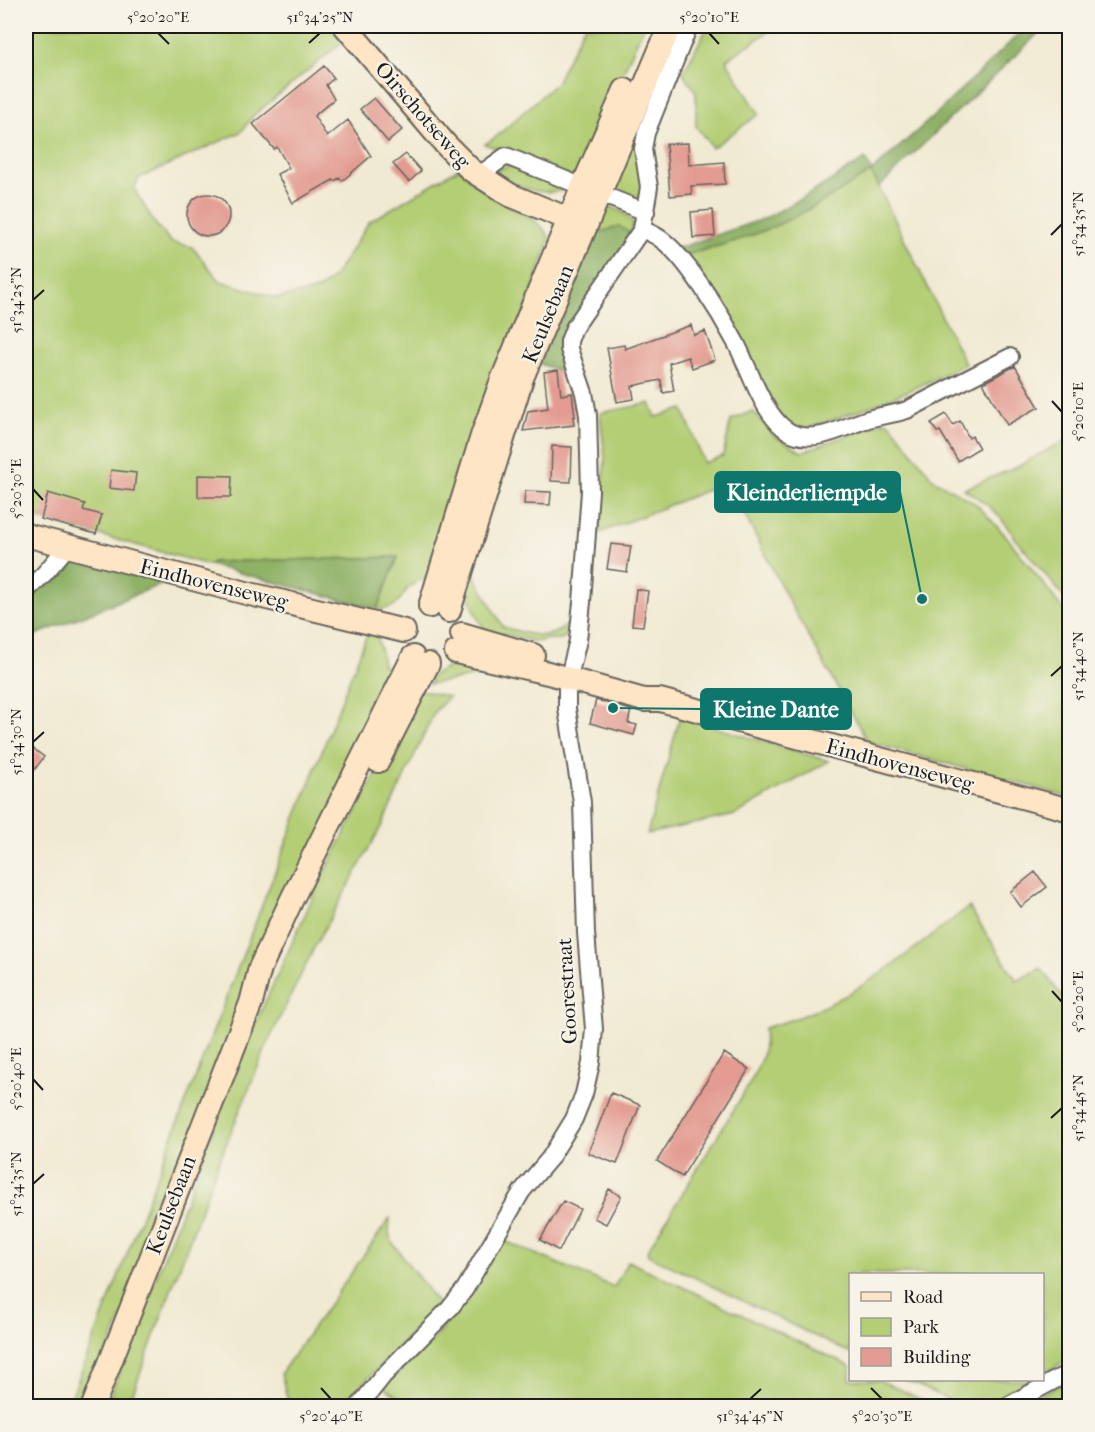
<svg xmlns="http://www.w3.org/2000/svg" width="1095" height="1432" font-family="'IM FELL French Canon',serif">
  <style>
    .green { fill: #b3ce74; stroke: #687548; stroke-width: 1.5 }
    .forest { fill: #8eb166; stroke: #556641; stroke-width: 1.5 }
    .building { fill: #e39b92 }
    .lines { fill: none; stroke-linecap: round; stroke-linejoin: round }
    .street-casing { stroke: #67645c; stroke-width: 20 }
    .secondary-casing { stroke: #67645c; stroke-width: 26 }
    .street { stroke: #fff; stroke-width: 16 }
    .secondary { stroke: #fde5c5; stroke-width: 22 }
    .ticks { fill: none; stroke: #1c1c1c; stroke-width: 2 }
    .labels { text-anchor: middle; dominant-baseline: central; stroke-width: 4.5; stroke-linejoin: round; paint-order: stroke }
    .street-label { font-size: 21px; fill: #1c1c1c; stroke: #f7f3e8 }
    .leader { fill: none; stroke: #0f766e; stroke-width: 2 }
    .callout-dot { fill: #0f766e; stroke: #f7f3e8; stroke-width: 2 }
    .callout { fill: #0f766e; stroke: #0f766e; stroke-width: 2 }
    .callout-label { font-size: 22px; text-anchor: middle; font-weight: bold; fill: #fff }
    .neatline { fill: none; stroke: #1c1c1c; stroke-width: 2 }
    .ticks-label { font-size: 15px; text-anchor: middle; fill: #1c1c1c }
  </style>
  <rect width="100%" height="100%" fill="#f7f3e8"/>
  <filter id="ink" filterUnits="userSpaceOnUse"><feTurbulence type="fractalNoise" baseFrequency=".0167" numOctaves="2"/><feDisplacementMap in="SourceGraphic" scale="12" xChannelSelector="R" yChannelSelector="G"/><feConvolveMatrix kernelMatrix="1 2 1 2 8 2 1 2 1" color-interpolation-filters="sRGB"/></filter>
  <filter id="wash" filterUnits="userSpaceOnUse"><feTurbulence type="fractalNoise" baseFrequency=".008" numOctaves="4" result="noise"/><feDisplacementMap in="SourceGraphic" scale="24" xChannelSelector="R" yChannelSelector="G"/><feGaussianBlur stdDeviation="1.35" result="paint"/><feColorMatrix in="noise" values="0 0 0 0 0 0 0 0 0 0 0 0 0 0 0 0 0 1.4 0 .05"/><feComposite in="paint" operator="in"/></filter>
  <g filter="url(#wash)">
    <rect width="100%" height="100%" fill="#f1ead3"/>
    <path class="green" d="M30 26H335L346 39 254 115 241 132 139 178 134 189 154 222 171 242 192 247 220 281 277 298 318 290 334 277 369 222 459 168C469 178 479 188 490 196 510 210 539 215 550 239L433 580C399 575 409 612 377 609L398 557 213 562 209 565 26 515V29Z
      M584 26H644L575 179 485 144 496 137 556 83Z
      M708 26H777L726 60 759 114 712 148 696 126V92L683 73Z
      M680 32 640 197 634 201 604 194Z
      M509 165 569 187C551 199 508 187 495 171Z
      M871 171 965 364C912 391 858 413 801 430L785 422 770 405 685 255C712 248 739 241 765 230 803 215 837 193 871 171Z
      M601 202 622 212 633 222 631 234 586 237Z
      M650 403 656 417 683 409 704 463 723 456 731 420 753 411 774 436 802 452 886 421 891 424 933 479 976 504 1007 537 1069 617V797L868 742 791 605 728 482 599 533 605 459 600 413Z
      M1069 438V603L1016 539 1000 517 989 506 964 489 1017 467Z
      M467 562 503 627C531 634 552 645 573 618L565 637 561 639H546L537 642 486 630 479 621 469 597 464 592Z
      M368 632 374 633 379 643 383 665 396 675 84 1406H68Z
      M457 663 521 674 478 676 429 684 433 675Z
      M420 690 449 697 435 711 381 827 316 944 270 1038 219 1161 128 1406H106L251 1033 322 877Z
      M680 717 829 761 735 815 647 834Z
      M969 907 1017 981 1041 968 1069 1006V1359L1043 1374 1042 1274H850V1353L648 1255 647 1251 750 1083C761 1062 766 1052 764 1028 782 1023 799 1018 816 1010 870 987 922 942 969 907Z
      M390 1218 389 1233 391 1241 439 1305 341 1406H289L281 1373Z
      M502 1240 614 1287 628 1261 850 1366V1380H879L936 1406H413L383 1387 433 1340 448 1322Z
      M906 1380H1032L984 1406H963Z
      M1069 1380V1406H1019Z"/>
    <path class="forest" d="M1027 26H1046L879 187 871 172C837 193 803 215 765 230 739 241 712 248 685 255L678 248 766 218 806 196 865 159 872 171 935 115Z
      M619 226 631 234C609 268 559 331 560 371L534 362 586 237Z
      M75 554 172 580 26 639V599Z
      M398 557 377 609 209 565 213 562Z"/>
    <g id="blocks">
      <path class="building" d="M324 66 334 78 326 85 334 99 314 116 327 137 348 120 371 156 342 181 340 178 334 181 333 180 293 203 277 174 289 168 277 147 274 149 253 124Z
        M374 98 402 130 388 142 360 109Z
        M688 143 689 165 724 162 725 184 691 186 692 194 670 196 666 144Z
        M406 154 421 171 409 182 393 164Z
        M187 215a21 21 0 1 1 42 0a21 21 0 1 1-42 0Z
        M713 210 715 236 693 238 691 212Z
        M691 325 694 335 705 331 715 360 692 368 688 357 669 363 674 391 663 393 661 380 632 386 634 399 617 402 607 348 624 345 625 349Z
        M1015 366 1039 407 1007 425 983 383Z
        M558 370 561 395 572 393 575 417H573L574 425 523 431 528 411 548 408 544 372Z
        M946 414 953 425 960 421 969 438 972 436 979 448 958 461 940 431 937 432 931 423Z
        M552 446 572 447 571 482 551 481Z
        M111 470 136 473 134 491 109 488Z
        M198 475 232 476 231 497H198Z
        M525 491 551 492 550 505 524 504Z
        M48 493 85 504 83 510 102 515 96 534 41 519Z
        M611 544 631 546 627 572 607 569Z
        M636 589 648 591 643 626 632 625Z
        M596 700 631 710 628 723 637 725 634 735 590 723Z
        M26 743 44 757 26 781Z
        M1035 872 1047 887 1021 907 1010 892Z
        M724 1053 749 1069 682 1177 657 1161Z
        M611 1093 640 1105 617 1164 588 1153Z
        M609 1189 621 1196 606 1224 594 1218Z
        M563 1201 580 1209 559 1251 540 1240Z"/>
    </g>
  </g>
  <g filter="url(#ink)">
    <use href="#blocks" fill-opacity="0" stroke="#67645c" stroke-width="1.5"/>
    <g class="lines">
      <g class="street-casing">
        <path id="street" d="M478 176 506 156 646 212
          M642 229C648 232 656 235 662 240 686 257 721 315 736 343 750 369 766 427 797 435 822 442 848 424 872 418 884 415 895 414 907 410L1010 357
          M26 591 44 574 68 546
          M359 1406 383 1376 450 1308 465 1289 522 1191 550 1158 574 1119 584 1094 591 1063 594 1029 586 933 582 802 567 709V685L578 640 582 602 590 491 588 415 584 393 569 349V341L574 328 642 229 649 187 643 149 646 133 689 26
          M1007 1406 1070 1372"/>
      </g>
      <g class="secondary-casing">
        <path id="secondary" d="M345 26 446 145 471 170 510 195 583 225
          M26 535 246 593 404 631
          M430 606 482 436 502 380 582 188 625 90
          M449 611 522 378 670 26
          M462 634 533 655
          M456 652 548 673 644 700H660L1070 810
          M378 761 428 664
          M93 1406 251 1003 260 968 292 899 413 657"/>
      </g>
      <use href="#street" class="street"/>
      <use href="#secondary" class="secondary"/>
    </g>
  </g>
  <path class="ticks" d="M158 33 169 44M709 33 719 44M309 43 320 33M1051 235 1062 224M33 300 44 290M1052 401 1062 412M33 489 43 500M1051 676 1062 666M33 742 44 732M1052 991 1062 1002M33 1079 43 1090M1051 1118 1062 1108M33 1184 44 1174M321 1388 331 1399M871 1388 882 1399M750 1399 761 1389"/>
  <g class="labels">
    <g class="street-label">
      <text transform="translate(423 115) rotate(49)">Oirschotseweg</text>
      <text transform="translate(548 314) rotate(-68)">Keulsebaan</text>
      <text transform="translate(214 584) rotate(14)">Eindhovenseweg</text>
      <text transform="translate(900 765) rotate(15)">Eindhovenseweg</text>
      <text transform="translate(567 991) rotate(-93)">Goorestraat</text>
      <text transform="translate(171 1205) rotate(-69)">Keulsebaan</text>
    </g>
  </g>
  <path class="leader" d="M922 599L900 492M613 708L701 709"/>
  <g class="callout-dot">
    <circle cx="922" cy="599" r="6"/>
    <circle cx="613" cy="708" r="6"/>
  </g>
  <g class="callout">
    <rect x="715" y="472" width="185" height="40" rx="6"/>
    <rect x="701" y="689" width="150" height="40" rx="6"/>
  </g>
  <g class="callout-label">
    <text x="807" y="500">Kleinderliempde</text>
    <text x="776" y="717">Kleine Dante</text>
  </g>
  <rect width="1095" height="1432" fill="none" stroke="#f7f3e8" stroke-width="66"/>
  <rect x="849" y="1273" width="195" height="108" fill="#f7f3e8" stroke="#9f9d96" stroke-width="1.5"/>
  <rect x="861" y="1292" width="30" height="9" fill="#fde5c5" stroke="#9f9d96" stroke-width="1.5"/>
  <text x="903" y="1303" font-size="18" fill="#1c1c1c">Road</text>
  <rect x="861" y="1318" width="30" height="18" fill="#b3ce74" stroke="#9f9d96" stroke-width="1.5"/>
  <text x="903" y="1333" font-size="18" fill="#1c1c1c">Park</text>
  <rect x="861" y="1348" width="30" height="18" fill="#e39b92" stroke="#9f9d96" stroke-width="1.5"/>
  <text x="903" y="1363" font-size="18" fill="#1c1c1c">Building</text>
  <rect x="33" y="33" width="1029" height="1366" class="neatline"/>
  <g class="ticks-label">
    <text x="158" y="22">5°20'20"E</text>
    <text x="320" y="22">51°34'25"N</text>
    <text x="709" y="22">5°20'10"E</text>
    <text transform="translate(1078 224) rotate(-90)" y="5">51°34'35"N</text>
    <text transform="translate(16 300) rotate(-90)" y="5">51°34'25"N</text>
    <text transform="translate(1078 412) rotate(-90)" y="5">5°20'10"E</text>
    <text transform="translate(16 489) rotate(-90)" y="5">5°20'30"E</text>
    <text transform="translate(1078 666) rotate(-90)" y="5">51°34'40"N</text>
    <text transform="translate(16 742) rotate(-90)" y="5">51°34'30"N</text>
    <text transform="translate(1078 1002) rotate(-90)" y="5">5°20'20"E</text>
    <text transform="translate(16 1079) rotate(-90)" y="5">5°20'40"E</text>
    <text transform="translate(1078 1108) rotate(-90)" y="5">51°34'45"N</text>
    <text transform="translate(16 1184) rotate(-90)" y="5">51°34'35"N</text>
    <text x="331" y="1421">5°20'40"E</text>
    <text x="750" y="1421">51°34'45"N</text>
    <text x="882" y="1421">5°20'30"E</text>
  </g>
</svg>
